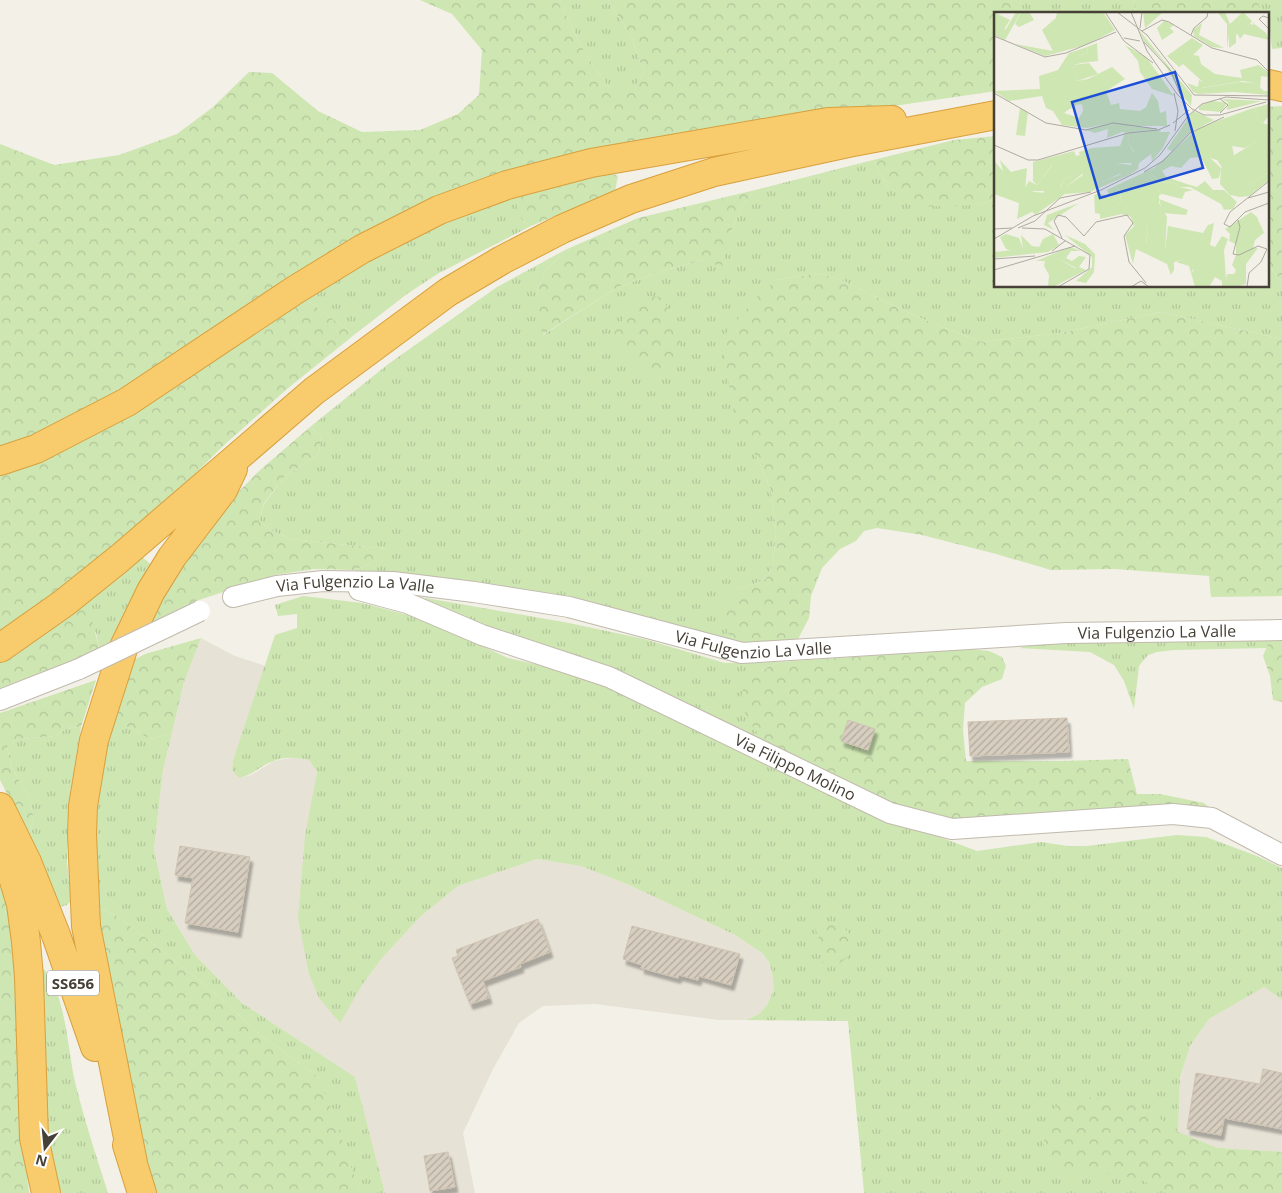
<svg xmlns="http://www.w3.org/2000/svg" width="1282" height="1193" font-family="'Open Sans',sans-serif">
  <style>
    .residential { fill: #e7e2d6 }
    .grass { fill: url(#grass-tufts) }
    .forest { fill: url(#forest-crowns) }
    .building { fill: url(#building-hatch); stroke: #cfc3b1; filter: url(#shadow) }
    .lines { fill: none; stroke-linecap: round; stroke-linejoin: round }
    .street-casing { stroke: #c1baad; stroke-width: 22 }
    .highway-casing { stroke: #d8a03d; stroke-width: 30 }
    .street { stroke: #fff; stroke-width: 20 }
    .highway { stroke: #f8cb6d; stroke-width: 28 }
    .street-bridge-casing { stroke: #c1baad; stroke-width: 22; stroke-linecap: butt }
    .street-bridge { stroke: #fff; stroke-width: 20 }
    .labels { text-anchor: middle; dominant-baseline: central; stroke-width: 4.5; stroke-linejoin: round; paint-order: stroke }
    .shield { fill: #fff; stroke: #7e7972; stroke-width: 1 }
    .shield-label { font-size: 15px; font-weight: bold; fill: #464036 }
    .street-label { font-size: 16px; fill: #464036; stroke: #fff }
    .inset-road { fill: none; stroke: #aeaaa0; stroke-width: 1 }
    .view { fill: #1d4ed8; fill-opacity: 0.15; stroke: #1d4ed8; stroke-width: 2.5 }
    .inset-edge { fill: none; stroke: #464036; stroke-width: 2.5 }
  </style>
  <defs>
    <pattern id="grass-tufts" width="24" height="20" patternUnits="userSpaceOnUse" patternTransform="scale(1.25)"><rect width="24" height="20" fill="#cee6b2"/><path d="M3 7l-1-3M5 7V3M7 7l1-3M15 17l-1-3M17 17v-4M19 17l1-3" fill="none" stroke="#b2c69a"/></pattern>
    <pattern id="forest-crowns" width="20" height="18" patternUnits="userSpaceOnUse" patternTransform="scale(1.25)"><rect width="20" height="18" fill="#cee6b2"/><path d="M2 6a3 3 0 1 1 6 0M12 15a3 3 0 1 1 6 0" fill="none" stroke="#b2c69a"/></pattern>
    <pattern id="building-hatch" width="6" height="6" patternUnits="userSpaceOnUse" patternTransform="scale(1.25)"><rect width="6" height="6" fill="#d7cec0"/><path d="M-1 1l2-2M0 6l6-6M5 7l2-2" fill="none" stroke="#b0a99d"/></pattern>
    <filter id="shadow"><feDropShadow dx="3" dy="5.5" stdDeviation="1" flood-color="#0004"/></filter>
  </defs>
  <rect width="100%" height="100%" fill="#f3f0e7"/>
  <path class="residential" d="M201 638 235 656 266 666 233 760 232 770 239 778 251 775 274 761 296 757 309 760 317 772 313 795 362 985 383 957 420 917 458 886 537 859 581 866 627 884 735 935 762 953 769 962 772 972 774 989 767 1005 759 1014 746 1020H719L595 1004 543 1006 519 1023 492 1071 463 1133 475 1193H385L355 1077 242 1003 195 955 167 909 154 849 163 770 184 682Z
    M1264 987 1282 1000V1152L1217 1148 1178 1132 1180 1079 1190 1046 1209 1019Z"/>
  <path class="grass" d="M556 0H608L632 38 644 73 635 88H609L585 53 564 11Z
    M1020 0H1133L1137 14H1024Z
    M1257 0H1282V48L1272 49 1268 14H1263Z
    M873 160 888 187 977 205 996 199V286H1268V264L1282 282V339L1161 312 1060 333 981 342 915 316 843 281 818 273 777 280 756 456 771 490 776 530 773 564 766 579 738 590 735 644 429 579 353 570 368 565 387 549 290 539 273 531 259 522 264 504 284 477 319 454 321 436 310 427 387 365 497 287 565 250 545 272 537 291 543 335 618 287 662 271 703 260 730 234 742 206 755 190Z
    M516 191 524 222 531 226 439 273 407 294 354 335 300 295 449 218Z
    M142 557 153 566 118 637 99 648 96 633 80 606Z
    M391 594 426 598 569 623 644 639 725 663 779 662 762 670 764 742Z
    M303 596 362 603 423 619 508 658 565 671 658 705 908 825 977 851 1041 842 1068 846H1087L1177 835 1206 837 1257 856 1282 868V1000L1264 987 1209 1019 1190 1046 1180 1078 1178 1132 1217 1148 1282 1152V1193H864L848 1021 746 1020 759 1014 767 1005 774 989 772 972 769 962 762 953 735 935 627 884 581 866 537 859 458 886 420 917 383 957 362 985 340 1023 319 998 309 974 298 918 305 836 317 772 309 760C298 758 285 756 274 761 261 765 255 774 239 778L232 770 233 760 275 635 297 628V614L278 616 275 605Z
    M1270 639 1267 648 1174 650 1157 652 1148 655 1139 666 1134 709 1124 681 1114 665 1090 652 1019 648 1043 642Z
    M111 701 126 726 150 739 172 733 163 770 154 849 167 909 195 955 242 1003 355 1077 385 1193H360L318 1077 258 1033 221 998 146 938 115 915 101 909 93 910 87 807Z
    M81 727 68 806 67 862 71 901 67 905 57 908 29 837 34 818 28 796 11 766 7 747 18 739 55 736 67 728Z
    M40 966C65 983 68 1053 75 1082 84 1119 96 1156 108 1193H52L42 1114Z"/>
  <path class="forest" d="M420 0H556L564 11 585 53 609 88H635L644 73 632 38 608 0H1020L1024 14H996V91L805 119 478 185 103 404 0 452V144L54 165 119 155 177 134 213 107 249 72 272 73 318 111 362 132 420 130 458 114 479 95 482 50 452 14Z
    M1133 0H1257L1263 14H1137Z
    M1282 106V282L1268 264V107Z
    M996 136V199L977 205 918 207 888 187 873 160 954 140Z
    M605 170 618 176 615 191 531 226C516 219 516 206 516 191Z
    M755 190 742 206 730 234 722 267 703 260 662 271 618 287 542 335 537 291 545 272 565 250 638 218Z
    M818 273 843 281 915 316 981 342 1060 333 1161 312 1282 339V596L1211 597 1209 576 1115 569 1051 570 996 554 922 535 877 528 864 531 856 541 840 549 822 568 811 596 809 618 797 641 735 644 722 621V605L738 590 766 579 773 564 776 530 771 490 756 456 735 420 721 339 757 297 777 280Z
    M300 295 354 335 287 389 222 447 163 506 27 617 0 636V471Z
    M644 296 661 297 680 327V347L676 369 648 374 620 347 609 341 635 301Z
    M310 427 321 436 319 454 284 477 264 503 259 522 273 531 290 539 388 549 368 565 353 570 314 569 275 575 196 601 141 628 211 520 259 471Z
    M80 606 92 620 99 648 0 694V657Z
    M201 638 184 682 172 733 150 739 126 726 116 715 120 667 145 654Z
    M1282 638V702L1273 700 1270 676 1263 656 1270 639Z
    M970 649 989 651 1002 657 1006 666 1002 679 982 687 965 703 963 730 966 761H1062L1128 759 1137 794H1160L1204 803 1220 817 947 822 891 805 764 742C734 703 729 684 779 662Z
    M96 680 81 727 67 728 55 736 18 739 7 747 11 766 28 796 34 818 29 837 0 780V713Z
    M0 881 18 949 19 1106 29 1193H0Z
    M101 909 115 915 146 938 221 998 258 1033 318 1077 333 1113 360 1193H146L93 910Z
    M821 921C862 923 862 962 825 968 819 960 824 954 822 945 820 937 815 934 816 926Z
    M1085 1097 1122 1101 1150 1111 1178 1132 1217 1148 1282 1152V1193H1167L1139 1179 1105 1173 1069 1172 1042 1155 1047 1124 1057 1104Z"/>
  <path class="building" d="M1067 718 1069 752 970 756 968 722Z
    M848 720 875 729 868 750 841 741Z
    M180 846 250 857 238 932 185 923 193 878 175 875Z
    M538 919 550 952 520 964 521 967 483 981 489 998 470 1004 452 958 458 956 456 950Z
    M632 926 740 954 731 985 699 976 698 980 679 975 678 978 641 968 642 965 623 959Z
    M1263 1069 1282 1073V1129L1224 1118 1221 1135 1187 1129 1196 1073 1260 1084Z
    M448 1152 455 1187 430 1191 424 1156Z"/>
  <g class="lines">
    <g class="street-casing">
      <g id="street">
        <path id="s1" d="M359 590 407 603 482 635 609 677 890 813 952 829 1173 814 1212 818 1282 855"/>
        <path id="s2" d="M233 597 277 586 323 581 393 582 474 592 569 607 742 653 1066 633 1282 630"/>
        <path d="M0 700 79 669"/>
      </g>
    </g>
    <g class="highway-casing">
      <path id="highway" d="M1268 84 1282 87
        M0 461 36 449 127 402 295 290 362 249 439 210 507 185 591 163 828 122 892 120
        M0 648 64 603 120 558 314 391 448 292 502 260 562 229 631 199 714 172 848 143 996 115
        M0 807 27 862 56 935 95 1047
        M3 844 21 904 26 942 29 977 34 1138 46 1193
        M127 1145 142 1193
        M133 1163 86 926 82 834 83 806 94 740 123 649 151 591 172 557 223 490 233 469"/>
    </g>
    <use href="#street" class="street"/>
    <use href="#highway" class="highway"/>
    <g class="street-bridge-casing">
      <path id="street-bridge" d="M79 669 200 611"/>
    </g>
    <use href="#street-bridge" class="street-bridge"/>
  </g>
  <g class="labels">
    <rect class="shield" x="47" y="970.5" width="52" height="25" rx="4"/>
    <g class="shield-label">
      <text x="73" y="983">SS656</text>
    </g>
    <g class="street-label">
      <text stroke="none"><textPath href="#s2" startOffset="124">Via Fulgenzio La Valle</textPath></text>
      <text stroke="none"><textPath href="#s2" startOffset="934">Via Fulgenzio La Valle</textPath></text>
      <text stroke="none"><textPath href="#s2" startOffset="529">Via Fulgenzio La Valle</textPath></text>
      <text stroke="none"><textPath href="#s1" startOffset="472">Via Filippo Molino</textPath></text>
    </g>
  </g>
  <g transform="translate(994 12)">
    <rect width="275" height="275" fill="#f3f0e7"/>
    <path d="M0 0 16 8 9 19H0ZM27 0H35L40 8 25 15 21 12ZM63 0H109L121 18 92 33 51 44 21 32 59 39 48 18 62 6ZM231 0 236 12 249 0 258 9 256 12 260 13 258 10 272 21 275 28 250 22 255 13 242 23V31L235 36V23L233 36H226H233V12L224 1ZM170 9 180 13 176 16 180 20 168 28 163 16ZM198 26 209 33 199 43 205 44 207 52 221 62 248 66 246 58 265 53 275 61V65L267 64 266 77 260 71 249 69 207 76 209 70 189 52 185 55 173 44ZM93 35 94 41 87 43V51L80 53 83 69 94 67 118 55 131 67 112 79 117 93 125 91 126 97 146 99 152 95 158 81 164 89 166 101 172 99 173 114H134L164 117 131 121 117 111 93 116 68 113 59 99 52 96 48 84 15 89 0 79 46 77 45 64 64 58 75 41ZM88 92 89 99 85 106 70 101 79 93ZM275 92V104L269 111 266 110 259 96ZM26 96 34 100 31 124 22 123ZM167 118 165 120H176L169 136 158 149 157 142 145 151 144 157 135 163 125 162 108 170 88 162 72 175 66 176 70 168 83 159 122 151 137 153 140 139 134 131 135 121ZM80 139 70 150 58 153 43 173 39 169V150ZM6 148 17 160 33 156 31 179 51 181 44 197 23 207 25 191 0 182V149L9 159ZM158 163 167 171 179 170 185 175 199 178 191 180 188 187 168 182 155 165ZM121 174 127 180 126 192 106 202 101 201 100 183 105 181 116 186 113 178ZM165 187 194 198 192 203 169 201ZM145 209H150L154 218 152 230 165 242 171 239 174 214 209 221 214 213 220 211 216 233 221 235 228 224 234 227 230 238 232 267 241 275H228V269L221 265 215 275H201L197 261 200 258 190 247 180 250V258L177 263 173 252 142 237 139 252 131 223ZM12 222 25 226 29 237 23 240 12 237 6 225ZM65 247 82 257 61 268 60 275H54L55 263 50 254Z" fill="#cee6b2" fill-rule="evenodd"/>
    <path d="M22 0H27L11 28 0 23V19L12 17ZM149 0H169L151 16ZM250 10 255 16 246 27 242 19ZM208 11 205 23 230 36 218 35 200 24 199 18ZM145 18 198 83 197 94 186 80 169 49 150 29ZM131 33 152 45 180 84 158 77 146 60 144 49ZM95 51 104 62 83 69 80 53ZM205 68 209 70 208 76 245 70 260 71 270 79H275V83L240 80 205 82 199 80 193 71 204 75ZM98 87 96 93 84 92 69 101 66 99 73 89ZM228 87 268 89 233 98 234 90ZM219 89 233 91 227 100 205 98V94ZM259 96 266 110 275 113V129H263L251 136 238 134 240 143 228 155 223 148 216 146 227 156 225 166 218 167 207 145 196 146 187 156 177 154 168 159 172 165 193 172 203 175 211 169 219 178H230L243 190 239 197 230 198 227 192 196 175H185L179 170 167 171 158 163 155 165 168 182 165 183V191L173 205 171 240 165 242 152 232 154 218 150 209 139 214 137 205 128 202 106 207V201L126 192 127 180 121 174 160 156 204 116ZM199 99 220 108 196 120 178 139 173 137ZM114 112 127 113 133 118 113 126 114 117 101 121 92 118ZM135 121 134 131 143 145 140 151H122L108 158 83 159 70 168 66 175H72L93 160 108 170 130 161 135 163 96 180 71 182 41 203 38 199 45 195 50 179H40L24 187 35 169 43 173 60 151 69 150 80 139 82 144 86 143 85 140 98 136 126 134 130 123ZM275 160V168L255 184 246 185 237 183 229 168 247 178ZM85 191 54 211 60 218 50 213 53 203ZM257 200 263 205 270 221 261 228 259 236H264L252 252V272L241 275 232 267 233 262H240L242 258 238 253 242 243V232L235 229 236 222 231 217ZM59 222 65 233 54 240 0 246V240L29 237 27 223 38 234 45 235 49 227ZM186 222H205L208 226 192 233 186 229ZM71 223 91 232 101 242 100 260 92 271 82 269 98 255V245ZM76 235 87 239H77L72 246 78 249 85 244 92 245 85 255 92 258 59 275 61 268 82 256 65 247 53 255 50 254 51 249H42ZM195 245 201 254 197 261 195 254 182 250Z" fill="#cee6b2"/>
    <path d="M103 31 104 49 87 51V43L94 41 93 35Z" fill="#cee6b2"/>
    <path d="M263 129H275V160L247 178 240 179 237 184 226 172 227 156 234 147Z" fill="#cee6b2"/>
    <path class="inset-road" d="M111 0 130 29 159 51M123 0 153 23 200 83 275 84M137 0 153 39 183 82 198 97 210 103H226L272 90M275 6 269 4 265 7 275 17M146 16 148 0M148 19 168 8 175 10 218 36 263 48 275 60M197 23 200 16 213 5 214 0M0 24 51 45 72 41 122 20M130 26 146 29M150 30 177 59 186 82M0 81 52 111 92 118 119 111 163 117M180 81 184 99 181 119M226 101 234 93 226 87M179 111 195 98M0 133 34 148H44L134 121 164 118 176 113M150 160 169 149 196 121 230 105M275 169 236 200 230 212 236 215 251 200 275 191M254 186 275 180M244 208 246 215 239 242 245 243 264 234 273 237 267 250 255 261 253 275M24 216 41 209 66 186 97 180M28 216 51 217 96 243 95 257 64 275M0 217 18 216M68 226 60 209 64 203 72 205 90 224 102 210 133 203 139 211 130 224 135 250 152 271M0 227 39 204 107 178 151 156 166 143 194 104 208 92 232 85 275 88M58 239 71 229M0 247 41 244M0 258 81 234M137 275 147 269 155 275"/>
    <path class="view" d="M181 60 209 156 106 186 78 90Z"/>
    <rect width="275" height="275" class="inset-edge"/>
  </g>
  <g transform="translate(45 1148) rotate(196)" stroke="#ffffff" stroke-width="4" paint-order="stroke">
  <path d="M0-4L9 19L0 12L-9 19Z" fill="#464036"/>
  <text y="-8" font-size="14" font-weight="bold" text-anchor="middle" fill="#464036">N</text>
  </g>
</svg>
